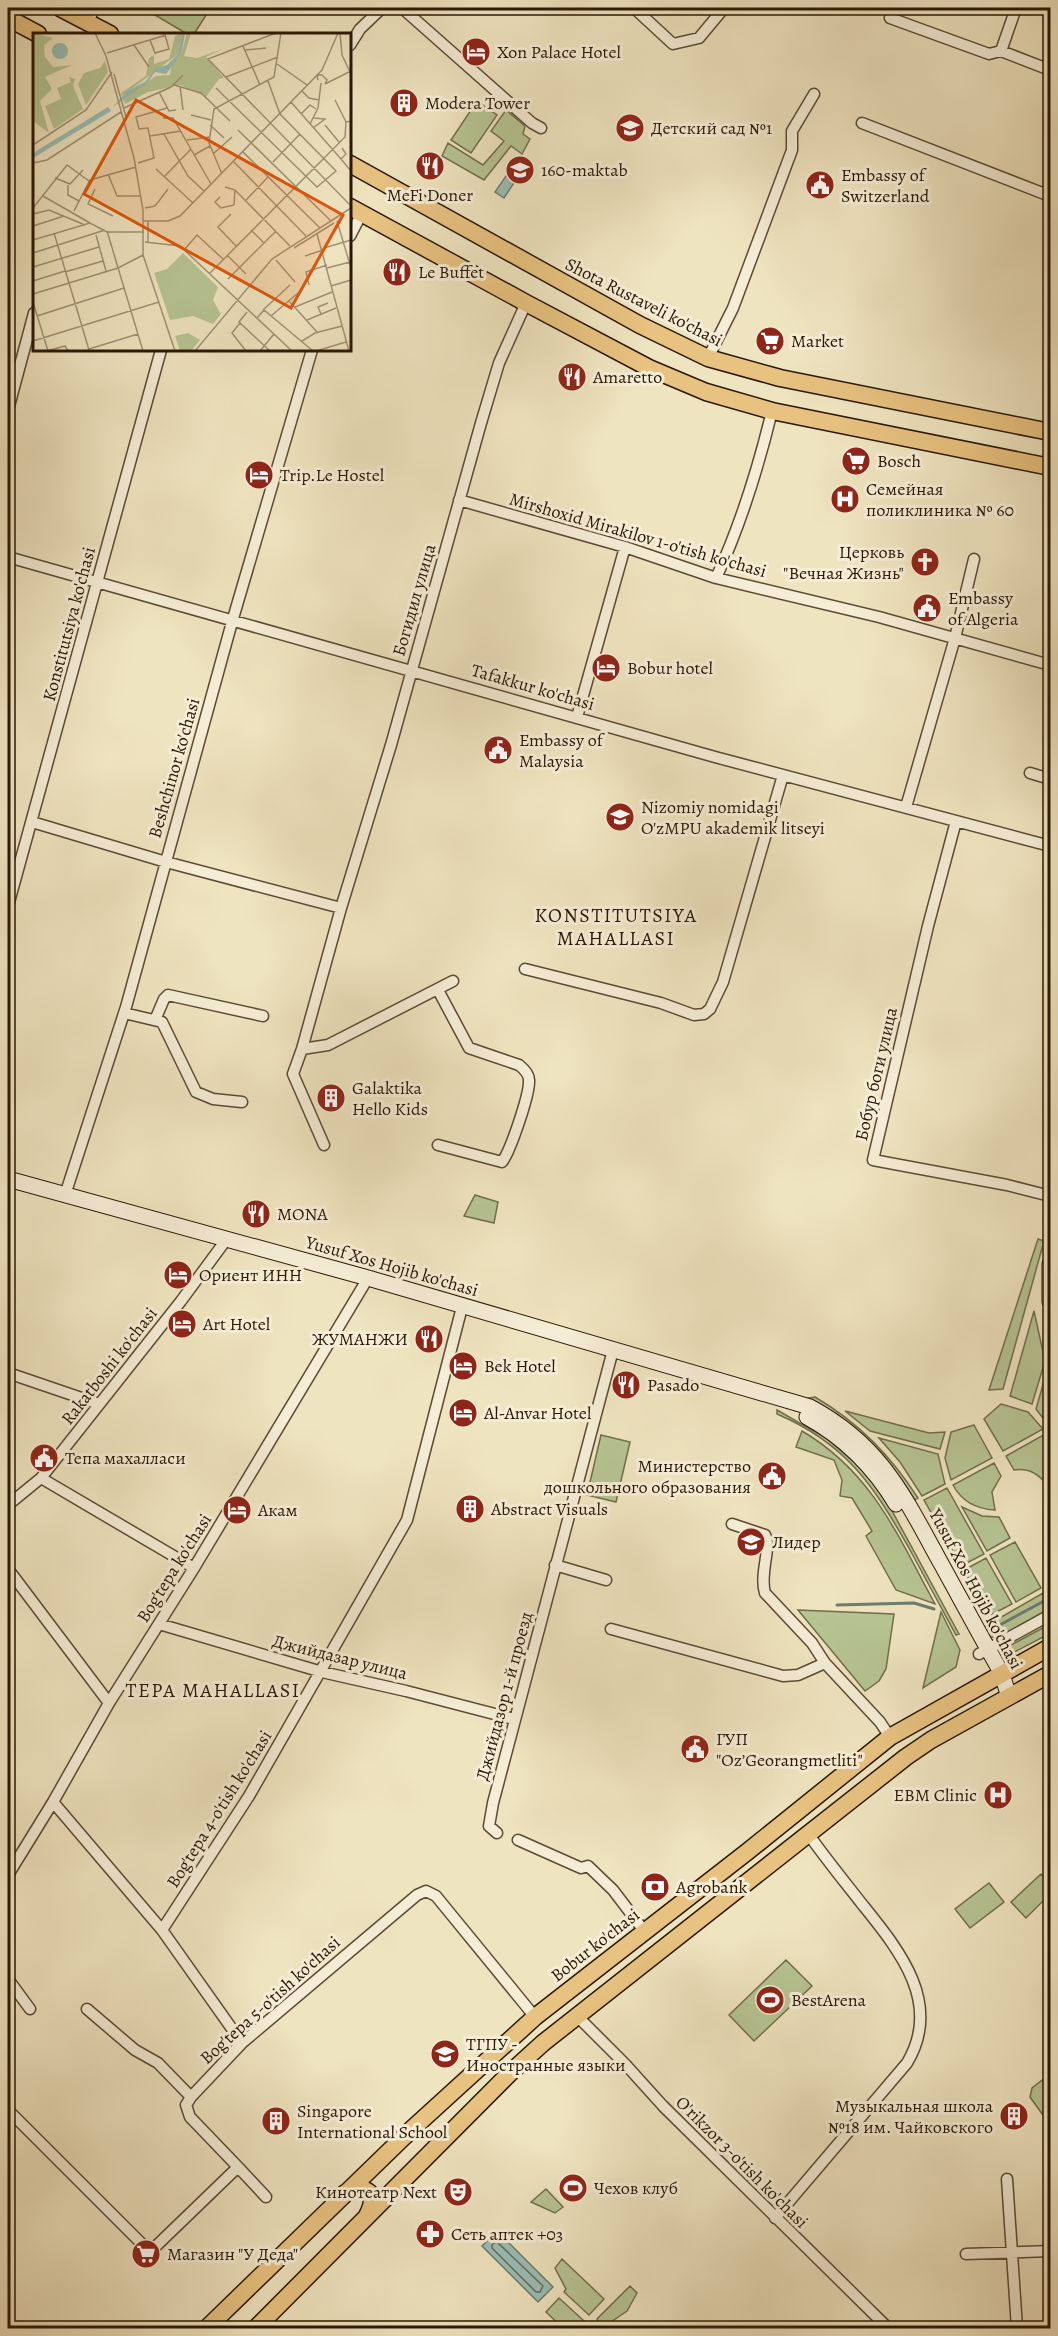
<svg xmlns="http://www.w3.org/2000/svg" width="1058" height="2336" font-family="Alegreya,serif">
  <style>
    .green { fill: #b7c493; stroke: #706e4c; stroke-width: 1.5 }
    .water { fill: #9abeb6; stroke: #6d7b6f; stroke-width: 1.5 }
    .lines { fill: none; stroke-linecap: round; stroke-linejoin: round }
    .shore { stroke: #626a5e; stroke-width: 1.5 }
    .stream { stroke: #6d7b6f; stroke-width: 3 }
    .street-casing { stroke: #5b4a34; stroke-width: 13 }
    .secondary-casing { stroke: #2a1705; stroke-width: 17 }
    .primary-casing { stroke: #2a1705; stroke-width: 19 }
    .street { stroke: #f5edd6; stroke-width: 10 }
    .secondary { stroke: #f5edd6; stroke-width: 15 }
    .primary { stroke: #e8c280; stroke-width: 16 }
    .labels { text-anchor: middle; dominant-baseline: central; stroke-width: 6; stroke-linejoin: round; paint-order: stroke }
    .poi-label { font-size: 18px; fill: #2a1705; stroke: #f5edd6; text-anchor: start }
    .street-label { font-size: 18px; fill: #2a1705; stroke: #f5edd6 }
    .neighbourhood-label { font-size: 20px; letter-spacing: 1.5px; fill: #2a1705; stroke: #f5edd6 }
    .inset-road { fill: none; stroke: #a09275; stroke-width: 1.5 }
    .view { fill: #de560c; fill-opacity: 0.15; stroke: #de560c; stroke-width: 3 }
    .inset-edge { fill: none; stroke: #2a1705; stroke-width: 3 }
  </style>
  <rect width="100%" height="100%" fill="#efe4c0"/>
  <filter id="stains"><feTurbulence type="fractalNoise" baseFrequency=".00333" numOctaves="4"/><feColorMatrix values="0 0 0 0 .2 0 0 0 0 .09 0 0 0 0 .02 0 0 0 .5 -.17"/></filter>
  <radialGradient id="worn" r=".72"><stop offset=".6" stop-color="#630" stop-opacity="0"/><stop offset="1" stop-color="#630" stop-opacity=".3"/></radialGradient>
  <path class="green" d="M143 8H208L210 9 194 34H187Z
    M477 101 497 115 471 153 451 140Z
    M506 110 525 126 523 134 530 139 522 154 511 146 484 180 442 156 448 143 483 165 504 141 491 131Z
    M475 1195 498 1202 494 1223 464 1216Z
    M1038 1239 1044 1241 1003 1389 989 1390Z
    M1034 1311 1045 1361 1032 1404 1010 1396Z
    M1048 1367 1050 1373 1049 1426 1036 1409Z
    M815 1397C859 1423 890 1455 918 1498L915 1500C884 1451 859 1427 809 1398Z
    M1001 1404 1028 1412 1043 1429 1003 1451 984 1419Z
    M777 1410 826 1438 862 1469 885 1498 959 1634 956 1635C941 1607 925 1578 910 1550 874 1486 847 1444 777 1414Z
    M845 1411 929 1433 945 1432 940 1449 870 1431Z
    M974 1425 992 1458 951 1480 945 1458 951 1432Z
    M802 1431C872 1472 898 1536 935 1604L896 1590 866 1536 872 1531 852 1498 840 1496 842 1480 834 1460 796 1447Z
    M1047 1433C1053 1449 1052 1467 1045 1482 1035 1472 1028 1468 1014 1470L1006 1456Z
    M601 1435 630 1442 616 1502 587 1495Z
    M879 1438 938 1454 945 1484 922 1496 900 1462Z
    M994 1463 1001 1476 992 1492 995 1510C976 1509 962 1502 953 1485Z
    M947 1488 984 1554 961 1566 924 1500Z
    M962 1507 982 1516 999 1517 1010 1538 987 1551Z
    M1015 1542 1041 1588 1016 1602 990 1555Z
    M986 1558 1012 1604 989 1616 964 1570Z
    M1043 1593 1050 1609 997 1638 990 1637 984 1627Z
    M798 1610 894 1614 886 1669 879 1681 865 1691Z
    M941 1612 960 1650 956 1667 923 1688Z
    M1050 1624V1630L1047 1635 1005 1657 1000 1656 998 1652Z
    M1041 1874 1050 1884V1894L1026 1918 1011 1902Z
    M989 1883 1004 1902 970 1928 955 1909Z
    M786 1960 812 1986 754 2041 729 2015Z
    M1050 2074V2125L1030 2097 1032 2088Z
    M546 2189 563 2207 555 2213 531 2202Z
    M562 2259 604 2299 589 2315 564 2292 566 2289 555 2268Z
    M630 2286 637 2293 627 2311 602 2328 597 2319Z
    M559 2298 584 2321 576 2328H563L546 2312Z"/>
  <path class="water" d="M515 163 523 169 504 198 495 192Z
    M497 2231 553 2287 538 2302 482 2246Z"/>
  <g class="lines">
    <path class="shore" d="M496 2241 543 2286 540 2292H536L492 2248V2245Z"/>
    <path class="stream" d="M837 1605 914 1603 934 1609
      M996 1627 1044 1601"/>
    <g class="street-casing">
      <path id="street" d="M402 8 532 123 541 128
        M634 8 673 44 699 38 724 8
        M890 18 989 54 1001 51 1050 70
        M87 22 95 8
        M350 45 360 29 382 8
        M1001 51 1016 8
        M862 123 1050 196
        M350 236 362 213
        M708 358 733 308 792 150V131L814 94
        M8 410 34 313
        M459 500 625 547 716 578 879 617 1050 665
        M8 557 715 757 1050 846
        M716 578C741 524 758 469 772 411
        M577 717 625 547
        M1030 773 1050 779
        M906 807 955 638 974 559
        M956 821 928 926 873 1160 1007 1185 1050 1196
        M32 822 166 862 341 908
        M8 906 161 350
        M525 969 661 1003 694 1015 704 1014 710 1009 723 982 783 775
        M124 1013 162 1022 196 1092 213 1099 242 1102
        M155 1020 164 999 168 995 263 1016
        M302 1049 341 908 391 745 481 423 499 363 526 303
        M324 1145 293 1074 302 1049 328 1045 453 981
        M438 1145 502 1162C510 1152 530 1094 529 1080 529 1074 524 1069 519 1065L469 1048 438 990
        M65 1195 126 1007 232 622 312 350
        M8 1373 99 1404
        M41 1478 194 1568
        M8 1505 41 1478 181 1301 226 1240
        M732 1524 765 1535C772 1547 759 1574 765 1593L812 1643 825 1663
        M555 1565 606 1580
        M8 1569 109 1703
        M159 1624 322 1672 406 1691 514 1719
        M611 1629 783 1676 798 1675 825 1663 880 1722 890 1737
        M979 1654 1050 1615
        M53 1802 162 1930 242 2043
        M497 1833 489 1826 493 1803 613 1350
        M518 1840 581 1868 588 1866 613 1890 645 1932
        M8 1875 53 1802 109 1703 194 1568 368 1278
        M162 1930 249 1796 407 1520 462 1307
        M8 1979 30 2009
        M87 2009 135 2050 158 2063 191 2097
        M576 2015 626 2065 663 2106 888 2328
        M8 2110 147 2249H153L238 2167 190 2117 186 2105 191 2097 242 2043 417 1895 426 1891 436 1896 535 2017
        M238 2167 266 2197
        M1007 2179 1017 2328
        M775 2218 907 2063C943 2003 899 1950 862 1904 844 1881 826 1859 809 1835
        M966 2254 1050 2251"/>
    </g>
    <g class="secondary-casing">
      <path id="secondary" d="M8 1179 368 1278 810 1407C879 1444 902 1492 938 1558 959 1596 980 1635 1002 1674L1009 1697
        M1050 1264V1302
        M807 1417C845 1438 874 1467 896 1504"/>
    </g>
    <g class="primary-casing">
      <path id="primary" d="M60 8 110 34
        M8 18 38 34
        M350 164 640 325 708 358 780 378 1050 432
        M350 207 526 303 649 368 706 392 772 411 1050 467
        M345 2193C368 2184 379 2193 367 2216
        M207 2328 412 2129 535 2017 747 1852 890 1737 1050 1647
        M256 2328 511 2072 543 2043 906 1757 931 1740 1050 1674"/>
    </g>
    <use href="#street" class="street"/>
    <use href="#secondary" class="secondary"/>
    <use href="#primary" class="primary"/>
  </g>
  <defs>
    <g id="hotel-disc" transform="scale(1.5)"><circle r="9.5" fill="#8f2418" stroke="#f5edd6"/><path d="M-6-4.5h1.5V1H6V5H4.5V3h-9V5H-6ZM-4 0a1.8 1.8 0 1 1 3.6 0ZM.5 0V-2.5h3Q6-2.5 6 0Z" fill="#fff"/></g>
    <g id="building-disc" transform="scale(1.5)"><circle r="9.5" fill="#8f2418" stroke="#f5edd6"/><path d="M-4-6H4V6H1V3H-1V6H-4ZM-2.5-4.3h1.7v1.8h-1.7ZM.8-4.3h1.7v1.8H.8ZM-2.5-1h1.7V.8h-1.7ZM.8-1h1.7V.8H.8Z" fill="#fff"/></g>
    <g id="school-disc" transform="scale(1.5)"><circle r="9.5" fill="#8f2418" stroke="#f5edd6"/><path d="M0-5L7-2L0 1L-7-2ZM-4 1L0 2.5L4 1V4Q0 6-4 4Z" fill="#fff"/></g>
    <g id="restaurant-disc" transform="scale(1.5)"><circle r="9.5" fill="#8f2418" stroke="#f5edd6"/><path d="M-5-6h1v4h1v-4h1v4h1v-4h1v5L-1.5 .5V6h-2V.5L-5-1ZM5-6V6H3V1.5H1.5Q1.5-4 5-6Z" fill="#fff"/></g>
    <g id="civic-disc" transform="scale(1.5)"><circle r="9.5" fill="#8f2418" stroke="#f5edd6"/><path d="M-.6-6.5H3V-4.5H.6V-3L4-1V1h2V6H-6V1h2V-1L-.6-3ZM-1.2 2.5V6h2.4V2.5Z" fill="#fff"/></g>
    <g id="supermarket-disc" transform="scale(1.5)"><circle r="9.5" fill="#8f2418" stroke="#f5edd6"/><path d="M-6-5.5h2.5l.6 2H6L4.5 2H-2.5L-4.4-4H-6ZM-1.5 3.2a1.3 1.3 0 1 0 .1 0ZM3 3.2a1.3 1.3 0 1 0 .1 0Z" fill="#fff"/></g>
    <g id="hospital-disc" transform="scale(1.5)"><circle r="9.5" fill="#8f2418" stroke="#f5edd6"/><path d="M-5-5h3v3.5h4V-5h3V5h-3V1.5h-4V5h-3Z" fill="#fff"/></g>
    <g id="church-disc" transform="scale(1.5)"><circle r="9.5" fill="#8f2418" stroke="#f5edd6"/><path d="M-1.2-6h2.4v3.5h3.3v2.4h-3.3V6h-2.4V-.1h-3.3v-2.4h3.3Z" fill="#fff"/></g>
    <g id="university-disc" transform="scale(1.5)"><circle r="9.5" fill="#8f2418" stroke="#f5edd6"/><path d="M0-5L7-2L0 1L-7-2ZM-4 1L0 2.5L4 1V4Q0 6-4 4Z" fill="#fff"/></g>
    <g id="bank-disc" transform="scale(1.5)"><circle r="9.5" fill="#8f2418" stroke="#f5edd6"/><path d="M-6-4H6V4H-6ZM0-2.3a2.3 2.3 0 1 0 0 4.6a2.3 2.3 0 1 0 0-4.6Z" fill="#fff"/></g>
    <g id="stadium-disc" transform="scale(1.5)"><circle r="9.5" fill="#8f2418" stroke="#f5edd6"/><path d="M0-5a6.5 5 0 1 0 0 10a6.5 5 0 1 0 0-10ZM-3.5-1.8h7v3.6h-7Z" fill="#fff"/></g>
    <g id="theatre-disc" transform="scale(1.5)"><circle r="9.5" fill="#8f2418" stroke="#f5edd6"/><path d="M-5-5.5Q0-4 5-5.5V0Q5 5 0 6Q-5 5-5 0ZM-3.3-2.5H-1v1.5H-3.3ZM1-2.5H3.3v1.5H1ZM-2.8 1Q0 5.5 2.8 1Z" fill="#fff"/></g>
    <g id="pharmacy-disc" transform="scale(1.5)"><circle r="9.5" fill="#8f2418" stroke="#f5edd6"/><path d="M-2-6h4v4h4v4h-4v4h-4v-4h-4v-4h4Z" fill="#fff"/></g>
  </defs>
  <g fill-rule="evenodd">
    <use href="#hotel-disc" x="476" y="52"/>
    <use href="#building-disc" x="404" y="103"/>
    <use href="#school-disc" x="630" y="128"/>
    <use href="#restaurant-disc" x="430" y="166"/>
    <use href="#school-disc" x="520" y="170"/>
    <use href="#civic-disc" x="820" y="185"/>
    <use href="#restaurant-disc" x="397" y="272"/>
    <use href="#supermarket-disc" x="770" y="341"/>
    <use href="#restaurant-disc" x="572" y="377"/>
    <use href="#supermarket-disc" x="856" y="461"/>
    <use href="#hotel-disc" x="259" y="475"/>
    <use href="#hospital-disc" x="845" y="499"/>
    <use href="#church-disc" x="925" y="562"/>
    <use href="#civic-disc" x="927" y="608"/>
    <use href="#hotel-disc" x="606" y="668"/>
    <use href="#civic-disc" x="498" y="750"/>
    <use href="#university-disc" x="620" y="817"/>
    <use href="#building-disc" x="331" y="1098"/>
    <use href="#restaurant-disc" x="256" y="1214"/>
    <use href="#hotel-disc" x="178" y="1275"/>
    <use href="#hotel-disc" x="182" y="1324"/>
    <use href="#restaurant-disc" x="429" y="1339"/>
    <use href="#hotel-disc" x="463" y="1366"/>
    <use href="#restaurant-disc" x="626" y="1385"/>
    <use href="#hotel-disc" x="463" y="1413"/>
    <use href="#civic-disc" x="44" y="1458"/>
    <use href="#civic-disc" x="772" y="1476"/>
    <use href="#building-disc" x="470" y="1509"/>
    <use href="#hotel-disc" x="237" y="1510"/>
    <use href="#school-disc" x="751" y="1542"/>
    <use href="#civic-disc" x="695" y="1749"/>
    <use href="#hospital-disc" x="998" y="1795"/>
    <use href="#bank-disc" x="655" y="1887"/>
    <use href="#stadium-disc" x="770" y="2000"/>
    <use href="#school-disc" x="445" y="2054"/>
    <use href="#building-disc" x="1014" y="2116"/>
    <use href="#building-disc" x="276" y="2121"/>
    <use href="#stadium-disc" x="573" y="2188"/>
    <use href="#theatre-disc" x="458" y="2192"/>
    <use href="#pharmacy-disc" x="430" y="2234"/>
    <use href="#supermarket-disc" x="146" y="2254"/>
  </g>
  <g class="labels">
    <g class="poi-label">
      <text x="497" y="52">Xon Palace Hotel</text>
      <text x="425" y="103">Modera Tower</text>
      <text x="651" y="128">Детский сад №1</text>
      <text x="541" y="170">160-maktab</text>
      <text x="841" y="175">Embassy of<tspan x="841" dy="21">Switzerland</tspan></text>
      <text x="430" y="195" text-anchor="middle">MeFi Doner</text>
      <text x="418" y="272">Le Buffet</text>
      <text x="791" y="341">Market</text>
      <text x="593" y="377">Amaretto</text>
      <text x="877" y="461">Bosch</text>
      <text x="280" y="475">Trip.Le Hostel</text>
      <text x="866" y="489">Семейная<tspan x="866" dy="21">поликлиника № 60</tspan></text>
      <text x="904" y="552" text-anchor="end">Церковь<tspan x="904" dy="21">"Вечная Жизнь"</tspan></text>
      <text x="948" y="598">Embassy<tspan x="948" dy="21">of Algeria</tspan></text>
      <text x="627" y="668">Bobur hotel</text>
      <text x="519" y="740">Embassy of<tspan x="519" dy="21">Malaysia</tspan></text>
      <text x="641" y="807">Nizomiy nomidagi<tspan x="641" dy="21">O'zMPU akademik litseyi</tspan></text>
      <text x="352" y="1088">Galaktika<tspan x="352" dy="21">Hello Kids</tspan></text>
      <text x="277" y="1214">MONA</text>
      <text x="199" y="1275">Ориент ИНН</text>
      <text x="203" y="1324">Art Hotel</text>
      <text x="408" y="1339" text-anchor="end">ЖУМАНЖИ</text>
      <text x="484" y="1366">Bek Hotel</text>
      <text x="647" y="1385">Pasado</text>
      <text x="484" y="1413">Al-Anvar Hotel</text>
      <text x="65" y="1458">Тепа махалласи</text>
      <text x="751" y="1466" text-anchor="end">Министерство<tspan x="751" dy="21">дошкольного образования</tspan></text>
      <text x="491" y="1509">Abstract Visuals</text>
      <text x="258" y="1510">Акам</text>
      <text x="772" y="1542">Лидер</text>
      <text x="716" y="1739">ГУП<tspan x="716" dy="21">"Oz’Georangmetliti"</tspan></text>
      <text x="977" y="1795" text-anchor="end">EBM Clinic</text>
      <text x="676" y="1887">Agrobank</text>
      <text x="791" y="2000">BestArena</text>
      <text x="466" y="2044">ТГПУ -<tspan x="466" dy="21">Иностранные языки</tspan></text>
      <text x="993" y="2106" text-anchor="end">Музыкальная школа<tspan x="993" dy="21">№18 им. Чайковского</tspan></text>
      <text x="297" y="2111">Singapore<tspan x="297" dy="21">International School</tspan></text>
      <text x="594" y="2188">Чехов клуб</text>
      <text x="437" y="2192" text-anchor="end">Кинотеатр Next</text>
      <text x="451" y="2234">Сеть аптек +03</text>
      <text x="167" y="2254">Магазин "У Деда"</text>
    </g>
    <g class="street-label">
      <text transform="translate(644 302) rotate(27)">Shota Rustaveli ko'chasi</text>
      <text transform="translate(638 535) rotate(16)">Mirshoxid Mirakilov 1-o'tish ko'chasi</text>
      <text transform="translate(414 600) rotate(-74)">Богидил улица</text>
      <text transform="translate(69 624) rotate(-75)">Konstitutsiya ko'chasi</text>
      <text transform="translate(533 687) rotate(16)">Tafakkur ko'chasi</text>
      <text transform="translate(174 768) rotate(-74)">Beshchinor ko'chasi</text>
      <text transform="translate(876 1074) rotate(-77)">Бобур боги улица</text>
      <text transform="translate(392 1266) rotate(16)">Yusuf Xos Hojib ko'chasi</text>
      <text transform="translate(109 1366) rotate(-52)">Rakatboshi ko'chasi</text>
      <text transform="translate(174 1568) rotate(-58)">Bog'tepa ko'chasi</text>
      <text transform="translate(976 1589) rotate(62)">Yusuf Xos Hojib ko'chasi</text>
      <text transform="translate(340 1657) rotate(14)">Джийдазар улица</text>
      <text transform="translate(504 1696) rotate(-75)">Джийдазор 1-й проезд</text>
      <text transform="translate(219 1809) rotate(-58)">Bog'tepa 4-o'tish ko'chasi</text>
      <text transform="translate(595 1945) rotate(-38)">Bobur ko'chasi</text>
      <text transform="translate(270 2000) rotate(-42)">Bog'tepa 5-o'tish ko'chasi</text>
      <text transform="translate(742 2162) rotate(45)">O'rikzor 3-o'tish ko'chasi</text>
    </g>
    <g class="neighbourhood-label">
      <text x="616" y="915">KONSTITUTSIYA<tspan x="616" dy="23">MAHALLASI</tspan></text>
      <text x="213" y="1690">TEPA MAHALLASI</text>
    </g>
  </g>
  <g transform="translate(33 33)">
    <rect width="318" height="318" fill="#efe4c0"/>
    <path d="M0 0 20 5 11 12 12 24 20 34 39 32 12 44 19 56 7 68 16 100 0 88ZM149 0 145 21 89 63 88 60 113 43 116 25 121 22V31L136 26 142 3ZM154 0H158L151 23 164 25 190 16 173 24 191 45 186 46 173 64 147 52 115 59 92 71 90 66 123 43 137 42 139 30 149 19ZM72 28 75 39 53 72 45 51 51 40 67 35ZM36 44 42 46 40 53 50 76 21 96 12 73 28 66 24 55 38 49ZM150 220 185 254 180 267 188 281 180 291 160 283 137 287 121 240 134 236ZM155 300 167 307 158 318H147L142 303Z" fill="#b7c493"/>
    <path d="M149 0H152L149 18 137 36 133 41 122 39 114 50 80 74 94 58 112 49 123 35 134 32 145 21ZM19 18a8 8 0 1 1 16 0a8 8 0 1 1-16 0ZM75 74 78 78 0 125V120Z" fill="#9abeb6"/>
    <path class="inset-road" d="M62 0 73 23 101 125 110 177V222L142 318M243 0 175 26 318 173M307 0 309 22 318 41M117 7 122 20 136 16 132 2M101 12 116 34M210 13 227 52M212 17 233 15M74 20 133 2M244 31 274 52M81 41 93 84M193 44 245 24M285 47 284 42H289L294 47 292 51M292 51 318 38M141 52 168 60 197 88M147 53 150 77M183 55 284 154 303 138 247 81 235 48M269 58 276 65 286 67M126 59 136 78 143 77M302 67 313 89M258 69 308 126M91 75 138 54 150 42M268 81 277 72 283 76M158 82 178 87M130 85H140L178 151M277 91 285 75 288 50M177 92 191 105M292 92 306 109M280 95 292 86 281 85M205 97 298 188M131 101 155 143 171 158M117 103 148 98M154 107 176 104M0 112 53 77 79 39M309 115 313 121 308 126 318 138M210 119 287 195M180 121 199 104M161 122 177 113M201 129 273 203M240 129 267 101M0 130 14 127 88 79M105 130 121 125 115 95 106 96 103 84 134 75M123 136 160 170M75 141 84 163H107M189 141 176 110 181 76 241 44 248 0M132 143 158 116M22 145 37 151 50 137M35 152V162L46 168M192 154 202 157 201 172M62 156 55 171 80 183M202 157 257 213M10 163 57 190M187 164 182 169 188 175 201 172M213 167 235 144M0 175 34 132 56 148M112 175 122 173 135 156M41 178 57 147 103 134M0 181 16 177 52 192M198 181 185 194 203 213M110 188H135L147 183 289 37 305 0M304 188 318 235M0 193 31 183M218 197 231 210M74 198 110 318M21 200 42 270M284 201 316 318M63 202 73 238M0 207 57 190 74 199H111M112 209 147 213 259 318M115 210V188M261 215 301 190M291 215 318 207M151 217 164 202 190 226M0 220 72 197M194 222 213 241M272 223 290 217M243 227 262 249M0 234 66 214M294 235 317 229M32 239 70 228M176 241 312 104 313 89 318 88M195 246 243 198M0 248 32 238M276 252 273 239 294 232M298 253 318 247M0 261 85 235 110 222M256 268 284 299M0 269 15 318M42 270 56 317M262 274 299 259M230 277 257 252M214 279 206 289 237 318M288 281 285 274 295 270M4 283 91 255M238 283 265 260M224 285 231 277 280 318M274 287 303 275M207 290 199 300 213 318M0 308 126 269M269 308 282 300 309 293M56 316 105 301M14 318 32 313 35 318M162 318 239 226 318 175M227 318 241 301M283 318 313 309"/>
    <path class="view" d="M103 67 310 182 258 275 51 161Z"/>
    <rect width="318" height="318" class="inset-edge"/>
  </g>
  <rect width="1058" height="2336" fill="none" stroke="#efe4c0" stroke-width="30"/>
  <rect x="9" y="9" width="1040" height="2318" fill="none" stroke="#2a1705" stroke-width="3"/>
  <rect x="15" y="15" width="1028" height="2306" fill="none" stroke="#2a1705" stroke-width="1.5"/>
  <rect width="100%" height="100%" filter="url(#stains)"/>
  <rect width="100%" height="100%" fill="url(#worn)"/>
</svg>
